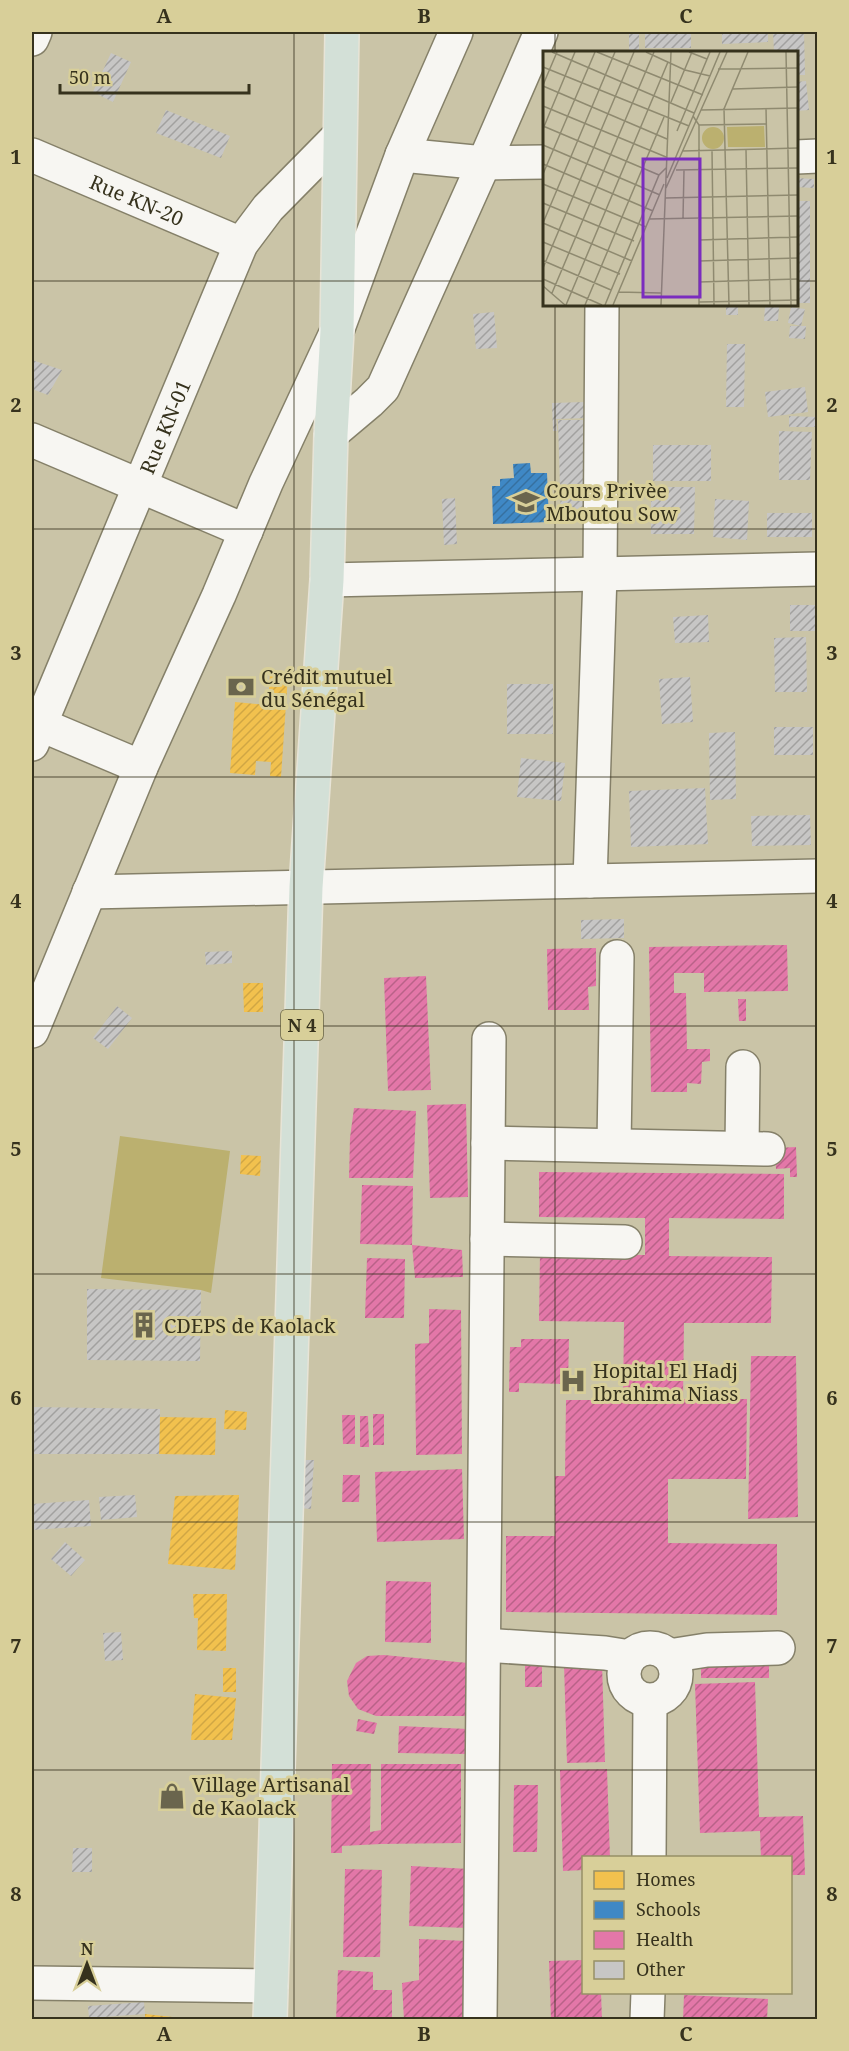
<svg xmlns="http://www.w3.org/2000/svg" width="849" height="2051" font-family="'Noto Serif',serif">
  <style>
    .park { fill: #bbb06f }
    .homes { fill: url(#homes-hatch) }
    .schools { fill: url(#schools-hatch) }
    .health { fill: url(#health-hatch) }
    .building { fill: url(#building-hatch) }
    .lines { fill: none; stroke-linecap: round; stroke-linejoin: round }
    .minor-casing { stroke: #858069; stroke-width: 36 }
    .major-casing { stroke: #e7e4d7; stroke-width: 36 }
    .minor { stroke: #f7f6f2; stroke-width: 33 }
    .major { stroke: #d3e0d7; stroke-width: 33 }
    .grid { fill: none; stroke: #36321d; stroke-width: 1.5; stroke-opacity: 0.55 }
    .labels { text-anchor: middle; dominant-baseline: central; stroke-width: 6; stroke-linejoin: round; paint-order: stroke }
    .shield { fill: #d8cf99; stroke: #676142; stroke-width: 1.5 }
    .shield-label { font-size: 18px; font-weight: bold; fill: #36321d }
    .street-label { font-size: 20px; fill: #36321d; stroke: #d8cf99 }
    .poi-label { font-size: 20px; fill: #36321d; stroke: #d8cf99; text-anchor: start }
    .inset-road { fill: none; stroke: #8f8a70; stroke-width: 1.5 }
    .view { fill: #7b2cbf; fill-opacity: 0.15; stroke: #7b2cbf; stroke-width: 3 }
    .inset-edge { fill: none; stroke: #36321d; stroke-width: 3 }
    .neatline { fill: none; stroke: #36321d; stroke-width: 2 }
    .grid-label { font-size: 20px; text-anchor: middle; font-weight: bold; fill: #36321d }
  </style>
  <defs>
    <pattern id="homes-hatch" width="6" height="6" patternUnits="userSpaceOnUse" patternTransform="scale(1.5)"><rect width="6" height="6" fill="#f2c14e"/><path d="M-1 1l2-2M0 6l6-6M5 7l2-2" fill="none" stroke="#d0a644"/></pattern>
    <pattern id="schools-hatch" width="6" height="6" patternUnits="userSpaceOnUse" patternTransform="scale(1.5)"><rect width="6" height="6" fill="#3f88c5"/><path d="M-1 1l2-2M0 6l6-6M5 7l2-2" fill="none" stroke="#36709f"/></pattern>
    <pattern id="health-hatch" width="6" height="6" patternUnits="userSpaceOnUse" patternTransform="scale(1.5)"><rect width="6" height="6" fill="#e377a8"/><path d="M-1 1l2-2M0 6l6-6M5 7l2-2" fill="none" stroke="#b96288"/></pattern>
    <pattern id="building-hatch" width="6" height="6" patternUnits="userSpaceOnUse" patternTransform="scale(1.5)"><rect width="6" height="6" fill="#c7c6c5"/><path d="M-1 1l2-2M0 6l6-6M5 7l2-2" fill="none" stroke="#a2a19f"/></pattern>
  </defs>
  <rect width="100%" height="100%" fill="#cac4a7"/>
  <path class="park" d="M120 1136 230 1151 211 1293 201 1290 101 1278Z"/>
  <path class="homes" d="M270 674 288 675 281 777 270 776 271 762 256 761 255 775 230 773 235 702 268 705Z
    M243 983H263V1012H244Z
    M241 1155 261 1156 260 1176 240 1174Z
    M225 1410 247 1412 246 1430 224 1429Z
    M160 1417 216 1418 215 1455 159 1454Z
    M239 1495 235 1570 168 1564 175 1496Z
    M193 1594H227L226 1651 197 1650 198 1618H194Z
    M223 1668H236V1692H223Z
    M195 1694 236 1698 232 1740H191Z
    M145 2014 182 2018V2019H145Z"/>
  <path class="schools" d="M530 463 531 473H547L549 522 493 524 492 486H500V479L514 478 513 464Z"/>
  <path class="health" d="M787 945 788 991 704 992V973H674V993H686L687 1049H710V1061L702 1062 701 1084 687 1083V1092H651L649 947Z
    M596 948V986L588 987 589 1010H548L547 949Z
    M426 976 431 1090 388 1091 384 978Z
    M738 999H746V1021H739Z
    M466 1104 468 1197 430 1198 427 1105Z
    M354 1108 416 1111 413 1178H349L350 1138Z
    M796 1147 797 1177H790V1168L776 1169 775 1148Z
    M539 1172 784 1174V1219L669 1218V1256L772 1257 771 1323H684L683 1399H747L746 1479H668V1543L777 1544V1615L506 1612V1536H555V1476H565L566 1400H623L624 1322 539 1321 540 1254 645 1255V1218L539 1217Z
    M362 1185 413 1186 412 1245 360 1244Z
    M412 1245 462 1250 463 1277 415 1278Z
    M367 1258 405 1259 404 1318H365Z
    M429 1309 461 1310 462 1454 416 1455 415 1344 429 1343Z
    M521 1339H569L568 1384 519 1383V1392H509L510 1347H521Z
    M751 1356H796L798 1517 748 1519Z
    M373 1414H384V1445H373Z
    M342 1415H355V1444H343Z
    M360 1416H368L369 1447H360Z
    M462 1469 464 1539 377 1542 375 1472Z
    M343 1475H360L359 1502H342Z
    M386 1581 431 1582V1643L385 1642Z
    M384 1655 468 1663 470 1716H376L358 1709 349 1696 347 1681 356 1663 367 1656Z
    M701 1658H769V1678H701Z
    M525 1660H542V1687H525Z
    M602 1663 605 1762 567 1763 564 1664Z
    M755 1682 759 1817 803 1816 805 1875H790V1858H761L760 1831 700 1833 695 1684Z
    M358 1719 377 1723 374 1734 356 1731Z
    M399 1726 468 1729 467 1754 398 1753Z
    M332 1764H371L370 1832 381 1830V1764H461V1843L381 1844 342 1846V1853H331Z
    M607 1769 610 1858H584V1870L563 1871 560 1770Z
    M514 1785H538L537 1852H513Z
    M411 1866 470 1869 468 1928 409 1926Z
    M345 1869 382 1870 380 1957H343Z
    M419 1939 468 1941V2020H404L402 1983 419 1980Z
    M584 1960V1992H601L602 2020H551L549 1961Z
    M338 1970 373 1972V1990H392V2020H336Z
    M684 1995 768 1999 767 2020H683Z"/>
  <path class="building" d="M629 32H639V50H629Z
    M645 32H691V48H645Z
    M722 32H768V42L722 44Z
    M773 32H804L805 75H796V52H774Z
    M111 53 131 62 113 102 93 92Z
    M806 81 809 110 796 111V82Z
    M166 110 230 136 221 158 156 133Z
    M796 178 814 179V188L796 187Z
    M796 201H810V303H796Z
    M726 304H738V315H726Z
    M765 306 779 307 778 321H764Z
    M791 307 805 309 801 326 788 323Z
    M494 312 497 348 476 349 473 314Z
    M790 326H806L805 339 789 338Z
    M727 344H745L744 407H726Z
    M32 360 62 370 48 395 32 389Z
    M805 387 808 412 768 417 765 392Z
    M585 402 586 418 556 419 557 431H553L552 403Z
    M789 416 817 417V427H789Z
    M558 420H585L588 521H561Z
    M779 431 812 432 810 480H779Z
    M653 445H711V481H653Z
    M651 487H695L694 534H651Z
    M455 498 457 544 444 545 442 499Z
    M715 499 749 501 747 540 713 537Z
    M767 513H812V537H767Z
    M790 605H815L816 631H790Z
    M708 615 709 642 675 643 673 617Z
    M806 637 807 692H775L774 638Z
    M690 677 693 722 662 724 659 679Z
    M507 684H553V734H507Z
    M774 727H813V755H774Z
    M735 732 736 799 710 800 709 733Z
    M521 758 565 763 561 801 517 797Z
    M705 788 708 844 631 847 629 791Z
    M810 815 811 845 752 846 751 816Z
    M624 919V938L581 939V920Z
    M232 951V963L206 965 205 952Z
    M117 1006 132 1018 108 1049 93 1038Z
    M87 1289 201 1290 200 1361 87 1360Z
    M32 1407 160 1409 159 1454H32Z
    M303 1460H314L311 1509 298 1508Z
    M135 1495 137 1517 101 1520 99 1497Z
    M89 1500 91 1526 32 1530V1504Z
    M65 1542 85 1560 71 1576 51 1559Z
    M121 1632 123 1660 105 1661 103 1633Z
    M73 1848H92V1872H72Z
    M144 2002 145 2014 89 2018 88 2006Z"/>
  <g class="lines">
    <g class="minor-casing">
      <g id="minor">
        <path d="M32 39 35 32"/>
        <path id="s1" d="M32 155 241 244"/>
        <path d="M402 155 484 163 544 162"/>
        <path d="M796 157 818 156"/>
        <path d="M331 434 369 402 383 388 484 163 541 32"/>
        <path d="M32 440 246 531"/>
        <path d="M327 580 818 569"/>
        <path d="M32 721 141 767"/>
        <path id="s2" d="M32 744 241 244 268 208 339 136"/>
        <path d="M590 881 600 574 602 304"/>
        <path d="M89 892 818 876"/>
        <path d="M32 1031 141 767 219 595 266 483 337 331 402 155 456 32"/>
        <path d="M488 1143 768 1149"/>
        <path d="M614 1145 617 957"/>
        <path d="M742 1148 743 1067"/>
        <path d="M487 1239 625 1242"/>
        <path d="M484 1645 605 1653 630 1657"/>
        <circle cx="650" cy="1674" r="26"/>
        <path d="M669 1656 707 1650 778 1648"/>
        <path d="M649 1858 650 1701"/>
        <path d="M32 1983 271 1986"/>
        <path d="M480 2020 489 1039"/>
        <path d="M647 2020 648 1992"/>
      </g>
    </g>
    <g class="major-casing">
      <path id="major" d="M270 2020 306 887 327 580 331 434 337 331 342 32"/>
    </g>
    <use href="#minor" class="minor"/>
    <use href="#major" class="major"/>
  </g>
  <path class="grid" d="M294 32V2020M555 32V52M32 281H544M796 281H818M555 304V2020M32 529H818M32 777H818M32 1026H818M32 1274H818M32 1522H818M32 1770H818"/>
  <defs>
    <g id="school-bare" transform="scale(2.07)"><path d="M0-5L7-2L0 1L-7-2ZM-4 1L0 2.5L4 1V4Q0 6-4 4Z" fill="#6a654d" stroke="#d8cf99" stroke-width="2.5" paint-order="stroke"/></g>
    <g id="bank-bare" transform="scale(2.07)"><path d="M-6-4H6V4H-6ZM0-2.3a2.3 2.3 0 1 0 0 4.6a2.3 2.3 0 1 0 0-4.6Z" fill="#6a654d" stroke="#d8cf99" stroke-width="2.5" paint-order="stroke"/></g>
    <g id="building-bare" transform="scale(2.07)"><path d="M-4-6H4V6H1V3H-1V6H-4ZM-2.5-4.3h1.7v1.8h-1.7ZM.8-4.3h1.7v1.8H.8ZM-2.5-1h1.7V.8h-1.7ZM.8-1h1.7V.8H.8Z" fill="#6a654d" stroke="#d8cf99" stroke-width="2.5" paint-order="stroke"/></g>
    <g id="hospital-bare" transform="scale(2.07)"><path d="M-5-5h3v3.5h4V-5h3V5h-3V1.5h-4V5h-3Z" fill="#6a654d" stroke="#d8cf99" stroke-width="2.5" paint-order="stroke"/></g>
    <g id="shop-bare" transform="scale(2.07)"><path d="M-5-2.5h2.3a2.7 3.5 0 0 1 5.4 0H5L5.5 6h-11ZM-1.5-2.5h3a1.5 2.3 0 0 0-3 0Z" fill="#6a654d" stroke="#d8cf99" stroke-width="2.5" paint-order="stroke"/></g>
  </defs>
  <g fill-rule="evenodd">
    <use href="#school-bare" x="526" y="502"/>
    <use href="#bank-bare" x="241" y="687"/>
    <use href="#building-bare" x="144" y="1325"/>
    <use href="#hospital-bare" x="573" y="1381"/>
    <use href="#shop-bare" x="172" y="1796"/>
  </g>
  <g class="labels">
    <rect class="shield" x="281" y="1010" width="42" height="30" rx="4.5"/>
    <g class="shield-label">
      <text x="302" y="1025">N 4</text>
    </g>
    <g class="street-label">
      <text stroke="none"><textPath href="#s1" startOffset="114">Rue KN-20</textPath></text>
      <text stroke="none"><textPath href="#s2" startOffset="344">Rue KN-01</textPath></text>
    </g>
    <g class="poi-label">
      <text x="546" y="490">Cours Privèe<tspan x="546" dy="23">Mboutou Sow</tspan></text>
      <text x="261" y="676">Crédit mutuel<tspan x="261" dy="23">du Sénégal</tspan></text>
      <text x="164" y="1325">CDEPS de Kaolack</text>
      <text x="593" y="1370">Hopital El Hadj<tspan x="593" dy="23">Ibrahima Niass</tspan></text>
      <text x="192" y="1784">Village Artisanal<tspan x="192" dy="23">de Kaolack</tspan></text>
    </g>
  </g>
  <g transform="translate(543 51)">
    <rect width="255" height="255" fill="#cac4a7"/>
    <path d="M221 75 222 96H185L184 76ZM159 87a11 11 0 1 1 22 0a11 11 0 1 1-22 0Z" fill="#bbb06f"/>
    <path class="inset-road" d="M9 1 151 62M54 1 160 44M103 1 142 19 167 25M146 1 164 8M243 1 248 254M0 16 146 75M175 18 255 17M0 34 14 1M0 35 124 88M190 38 255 36M128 51 149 1M0 55 123 106M223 57 227 254M158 59 255 57M150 65 156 74V254M156 74 223 73M0 75 116 124M0 78 32 1M134 80 167 1M0 94 117 144M169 99 171 254M203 99 206 254M139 100 255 97M0 113 110 160M133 119 255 117M0 123 52 1M124 127 177 1M0 133 103 176M123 137 184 1M122 147 255 144M0 152 91 190M140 167 141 119M106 168 255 165M0 172 72 1M0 172 89 210M156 189 255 186M0 191 77 223M1 210 68 239M156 210 255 207M0 217 91 1M0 228 59 254M156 231 255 228M0 235 22 254M75 241 118 242M9 242 111 1M156 251 255 249M23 254 125 11M42 254 121 66M62 254 116 124 123 117M70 254 121 133M118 254 128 1M186 254 181 58 205 1"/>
    <path class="view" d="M100 108H157V246H100Z"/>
    <rect width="255" height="255" class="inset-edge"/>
  </g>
  <rect width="849" height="2051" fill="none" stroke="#d8cf99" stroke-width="66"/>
  <rect x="582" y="1856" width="210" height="138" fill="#d8cf99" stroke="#979067" stroke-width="1.5"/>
  <rect x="594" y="1871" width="30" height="18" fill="#f2c14e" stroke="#979067" stroke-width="1.5"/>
  <text x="636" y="1886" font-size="18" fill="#36321d">Homes</text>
  <rect x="594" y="1901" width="30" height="18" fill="#3f88c5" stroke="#979067" stroke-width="1.5"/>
  <text x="636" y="1916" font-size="18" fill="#36321d">Schools</text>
  <rect x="594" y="1931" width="30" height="18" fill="#e377a8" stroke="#979067" stroke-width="1.5"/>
  <text x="636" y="1946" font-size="18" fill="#36321d">Health</text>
  <rect x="594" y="1961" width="30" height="18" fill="#c7c6c5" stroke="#979067" stroke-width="1.5"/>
  <text x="636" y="1976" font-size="18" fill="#36321d">Other</text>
  <g transform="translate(87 1964)" stroke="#d8cf99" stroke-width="4.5" paint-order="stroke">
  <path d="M0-4.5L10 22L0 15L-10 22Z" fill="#36321d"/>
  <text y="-9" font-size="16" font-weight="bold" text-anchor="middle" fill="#36321d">N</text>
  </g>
  <path d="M60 84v9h189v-9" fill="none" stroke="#36321d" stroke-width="3"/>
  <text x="69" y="84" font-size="18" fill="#36321d" stroke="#d8cf99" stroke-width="4.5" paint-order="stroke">50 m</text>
  <rect x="33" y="33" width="783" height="1985" class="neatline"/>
  <g class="grid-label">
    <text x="164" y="23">A</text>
    <text x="424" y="23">B</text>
    <text x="686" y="23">C</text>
    <text x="16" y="164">1</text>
    <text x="832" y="164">1</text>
    <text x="16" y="412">2</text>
    <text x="832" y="412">2</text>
    <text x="16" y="660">3</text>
    <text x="832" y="660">3</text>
    <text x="16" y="908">4</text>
    <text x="832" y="908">4</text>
    <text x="16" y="1156">5</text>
    <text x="832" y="1156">5</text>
    <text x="16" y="1405">6</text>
    <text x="832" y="1405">6</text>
    <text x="16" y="1653">7</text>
    <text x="832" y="1653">7</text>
    <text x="16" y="1901">8</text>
    <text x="832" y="1901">8</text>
    <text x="164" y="2041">A</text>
    <text x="424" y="2041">B</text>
    <text x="686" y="2041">C</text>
  </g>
</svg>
